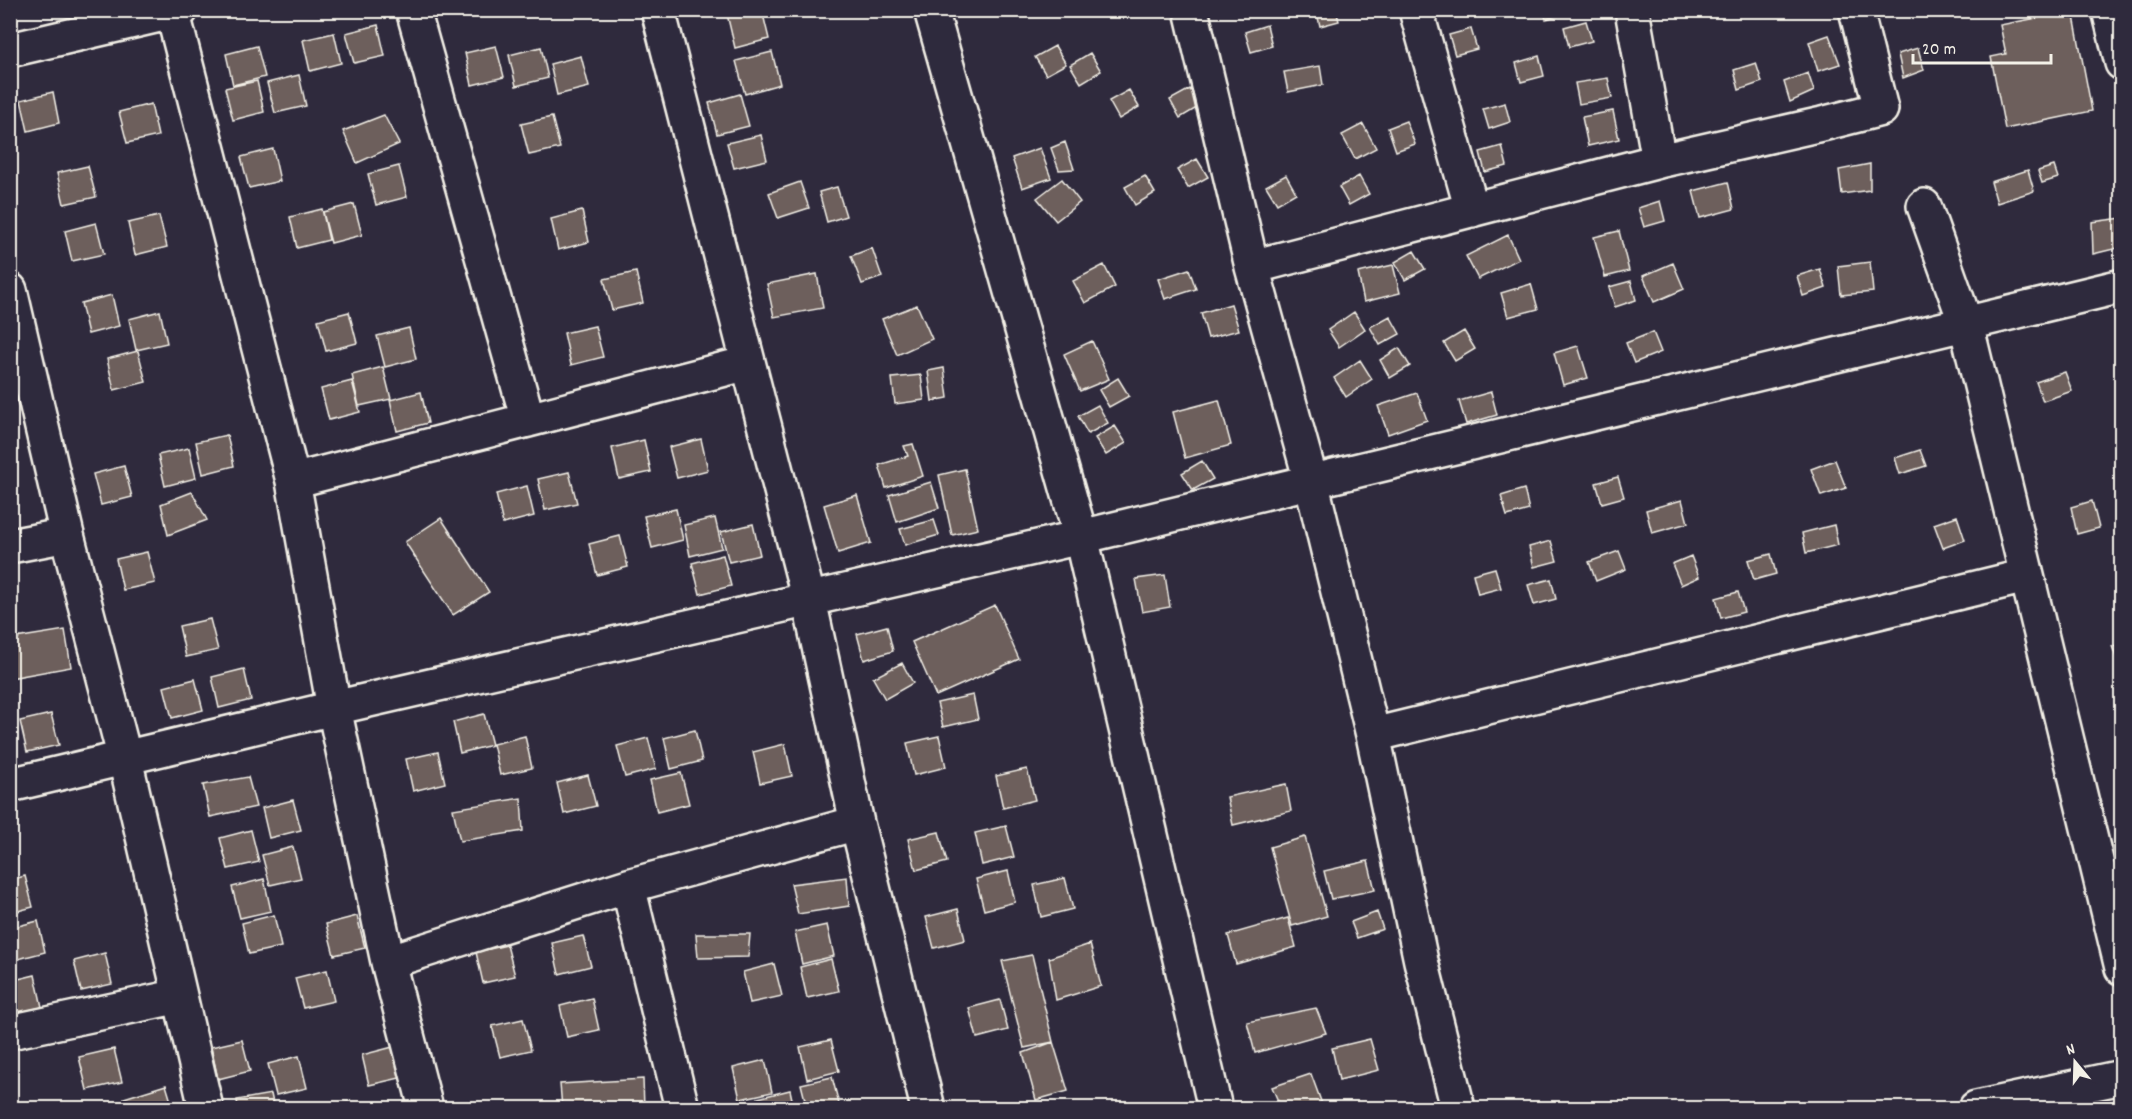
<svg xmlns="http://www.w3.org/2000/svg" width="2132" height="1119" font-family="Dekko,sans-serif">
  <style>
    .building { fill: #6d5e5b; stroke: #f4f1e8; stroke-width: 1.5 }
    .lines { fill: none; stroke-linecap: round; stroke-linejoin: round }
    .street-casing { stroke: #f4f1e8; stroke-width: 38 }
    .street { stroke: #2f2a3d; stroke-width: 33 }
  </style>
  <rect width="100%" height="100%" fill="#2f2a3d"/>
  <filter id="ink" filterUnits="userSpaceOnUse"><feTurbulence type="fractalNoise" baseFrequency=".0167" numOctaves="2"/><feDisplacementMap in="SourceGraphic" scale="12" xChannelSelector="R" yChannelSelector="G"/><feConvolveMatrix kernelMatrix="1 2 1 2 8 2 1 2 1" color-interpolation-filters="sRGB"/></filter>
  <g filter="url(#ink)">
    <path class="building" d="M522 10H554L524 18Z
      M687 10H715L689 17Z
      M726 10H762L769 39 735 48Z
      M1040 10H1063L1042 16Z
      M1305 10H1336L1339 21 1320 26 1317 13 1307 16Z
      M1543 10H1567V13L1546 19Z
      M2073 11 2092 111 2005 129 1991 57 2006 54 2000 25Z
      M1586 21 1592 41 1569 47 1564 27Z
      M378 25 385 56 354 63 346 33Z
      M1267 25 1272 46 1251 52 1245 32Z
      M1471 29 1477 49 1455 55 1449 35Z
      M334 33 341 63 310 71 303 40Z
      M1829 35 1840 64 1818 71 1809 42Z
      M257 46 265 77 233 85 226 54Z
      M496 46 504 77 472 85 465 53Z
      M1055 46 1066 64 1046 75 1035 57Z
      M541 47 548 78 516 86 509 55Z
      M1918 48 1924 70 1903 78 1898 54Z
      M772 52 780 84 745 94 736 61Z
      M1090 53 1101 71 1081 83 1070 65Z
      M581 56 589 87 557 95 550 64Z
      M1539 56 1544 76 1521 82 1516 63Z
      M1756 63 1762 82 1739 90 1734 70Z
      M1320 66 1323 85 1288 92 1284 72Z
      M1808 73 1814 91 1790 102 1784 82Z
      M299 75 306 106 275 113 267 83Z
      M1608 78 1612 98 1579 104 1575 83Z
      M257 81 264 112 233 120 225 88Z
      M1190 89 1200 106 1180 118 1170 100Z
      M1129 90 1139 107 1119 119 1109 101Z
      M53 92 59 123 28 131 21 100Z
      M740 94 749 126 717 134 709 103Z
      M1505 103 1510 122 1489 129 1483 109Z
      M151 104 158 136 127 143 119 112Z
      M1613 111 1619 139 1588 146 1582 117Z
      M384 115 399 144 357 163 343 131Z
      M552 117 560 148 529 155 521 124Z
      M1406 121 1415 144 1396 151 1388 128Z
      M1363 124 1376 148 1355 159 1342 135Z
      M761 135 767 160 734 168 727 143Z
      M1065 142 1074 169 1059 170 1051 148Z
      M1502 146 1507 166 1485 172 1480 152Z
      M1040 148 1051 178 1022 188 1012 158Z
      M273 149 280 181 249 188 241 157Z
      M1197 159 1208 177 1188 188 1177 170Z
      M1870 164V190L1842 194 1839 170Z
      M88 166 96 197 64 204 57 173Z
      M399 166 407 197 376 205 368 174Z
      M2054 166 2058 178 2042 183 2038 171Z
      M2028 170 2034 191 1997 203 1991 182Z
      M1286 175 1296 193 1277 204 1266 186Z
      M1145 176 1155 193 1135 205 1125 187Z
      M1359 176 1369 194 1349 205 1339 187Z
      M1062 179 1080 202 1056 221 1037 198Z
      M800 182 809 208 778 218 769 193Z
      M1728 182 1734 209 1700 218 1693 191Z
      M837 187 846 216 827 222 819 192Z
      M1660 201 1665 221 1644 227 1638 208Z
      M354 204 362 235 331 243 323 212Z
      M322 209 329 240 297 248 290 217Z
      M582 211 589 242 558 250 551 219Z
      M159 216 167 247 135 255 128 223Z
      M2122 218V247L2093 254 2092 222Z
      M96 223 104 254 72 261 65 231Z
      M1619 231 1629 271 1605 277 1594 237Z
      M1508 235 1519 259 1478 279 1466 256Z
      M872 248 882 277 862 284 851 256Z
      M1414 251 1425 269 1405 280 1395 262Z
      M1870 262 1873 292 1841 295 1838 266Z
      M1673 263 1684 289 1654 302 1643 276Z
      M1104 265 1115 287 1085 303 1073 281Z
      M1393 265 1400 293 1364 302 1358 273Z
      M1189 269 1196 289 1165 299 1158 279Z
      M1820 269 1826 288 1803 296 1797 276Z
      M636 272 643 303 612 310 604 279Z
      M817 274 823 308 774 317 767 284Z
      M1631 281 1636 300 1615 307 1609 287Z
      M1531 284 1538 309 1508 317 1501 293Z
      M112 295 119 326 88 334 81 303Z
      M1231 304 1239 330 1208 338 1201 313Z
      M917 305 932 339 897 355 882 319Z
      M160 311 167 343 136 350 129 319Z
      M349 312 357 343 326 351 318 320Z
      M1354 312 1365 329 1339 347 1328 330Z
      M1390 316 1400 334 1380 345 1370 327Z
      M595 326 603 357 571 365 564 333Z
      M409 328 416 359 385 367 377 336Z
      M1464 331 1475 349 1455 361 1444 343Z
      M1653 332 1661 352 1634 363 1626 343Z
      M1092 341 1109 379 1080 391 1064 354Z
      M1578 346 1588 378 1563 385 1554 353Z
      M1399 348 1410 366 1390 378 1380 360Z
      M138 351 146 382 114 390 107 359Z
      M1360 360 1372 379 1346 397 1334 378Z
      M383 367 391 399 359 406 352 375Z
      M944 368 948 398 932 401 928 371Z
      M2065 372 2072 391 2043 401 2036 382Z
      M921 375 924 400 895 404 892 378Z
      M1118 378 1129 396 1109 407 1099 390Z
      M352 381 360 412 329 420 321 389Z
      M421 392 428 423 397 431 390 400Z
      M1491 392 1497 415 1466 424 1459 401Z
      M1417 393 1427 420 1388 434 1378 406Z
      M1219 400 1231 445 1185 458 1173 412Z
      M1098 405 1108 423 1088 434 1078 416Z
      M1115 426 1126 443 1106 455 1095 438Z
      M227 435 234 466 203 474 196 442Z
      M701 439 708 470 677 478 669 447Z
      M644 440 651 472 619 479 612 448Z
      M913 444 923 476 886 488 879 465 908 456 904 446Z
      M189 448 196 478 165 486 158 455Z
      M1920 450 1926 466 1900 474 1895 458Z
      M1835 460 1846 488 1821 496 1811 469Z
      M1202 461 1213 479 1193 490 1182 473Z
      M124 466 132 497 101 505 93 474Z
      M965 469 978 529 952 535 939 475Z
      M569 472 577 503 545 510 538 479Z
      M1618 477 1624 497 1602 503 1596 483Z
      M931 482 939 508 897 522 889 495Z
      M527 486 534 516 503 524 496 494Z
      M1524 489 1529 510 1507 516 1501 496Z
      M192 492 207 520 168 535 161 504Z
      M857 495 871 543 838 553 824 505Z
      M1682 500 1688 523 1652 533 1646 510Z
      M2092 501 2099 528 2077 534 2071 507Z
      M676 509 683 540 652 548 644 516Z
      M1957 516 1965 540 1943 548 1934 524Z
      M441 518 489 592 453 615 405 542Z
      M715 518 722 548 690 556 684 525Z
      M934 520 939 535 905 545 900 529Z
      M753 524 760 555 729 562 721 532Z
      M1834 525 1838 545 1806 553 1802 533Z
      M620 536 628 567 597 575 589 544Z
      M1551 541 1557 561 1534 567 1529 547Z
      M1619 551 1626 569 1596 581 1589 562Z
      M147 552 155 583 123 590 116 559Z
      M1771 554 1776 574 1754 580 1748 560Z
      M723 555 731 586 700 594 692 563Z
      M1691 556 1699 577 1681 585 1672 564Z
      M1495 568 1501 588 1478 594 1473 574Z
      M1165 575 1170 607 1142 612 1136 579Z
      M1551 579 1556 599 1534 605 1528 585Z
      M1738 592 1744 612 1721 618 1716 598Z
      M995 605 1019 659 936 696 912 642Z
      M210 619 218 650 186 657 179 626Z
      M887 626 893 651 864 660 857 634Z
      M65 630 71 667 10 678V639Z
      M2122 644V663L2118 662 2112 646Z
      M902 663 913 683 885 699 873 678Z
      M244 669 251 700 219 708 212 677Z
      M195 679 203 710 172 718 164 687Z
      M973 695 978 719 943 727 937 703Z
      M51 714 59 745 27 752 20 721Z
      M484 714 492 745 460 753 453 722Z
      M695 730 702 761 671 769 664 738Z
      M2122 733V768H2118L2116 734Z
      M525 736 532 768 500 775 493 744Z
      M939 736 946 767 914 775 907 743Z
      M648 738 656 769 625 777 617 746Z
      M785 744 792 776 760 783 753 752Z
      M438 752 445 783 413 791 406 759Z
      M1027 769 1035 800 1003 808 996 776Z
      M681 773 689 804 657 812 650 780Z
      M588 775 596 806 564 814 557 783Z
      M248 777 256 807 210 817 203 785Z
      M1286 784 1291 811 1233 825 1227 797Z
      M521 798 523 831 460 841 453 809Z
      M293 800 301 830 269 838 262 808Z
      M1006 826 1014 857 982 865 975 833Z
      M251 830 259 862 228 869 220 838Z
      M939 832 947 862 916 870 908 839Z
      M1305 837 1327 916 1292 926 1270 847Z
      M293 847 301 878 270 885 262 855Z
      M1368 861 1375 890 1331 899 1324 871Z
      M1008 871 1015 902 984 910 976 879Z
      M25 876 33 907 10 913V880Z
      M847 877 849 906 798 914 791 884Z
      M1065 878 1073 909 1041 917 1034 885Z
      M264 879 271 911 240 918 232 887Z
      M958 909 965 940 934 948 926 917Z
      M1377 912 1383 929 1357 938 1351 922Z
      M274 915 281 947 249 954 242 923Z
      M357 916 365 948 334 955 326 924Z
      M1288 918 1296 947 1236 964 1228 935Z
      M38 921 45 952 14 960 10 945V928Z
      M827 925 834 956 802 964 795 932Z
      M696 934H750L748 957 698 958Z
      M583 936 591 966 559 974 552 943Z
      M1090 944 1101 986 1056 1000 1049 958Z
      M507 945 515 976 483 983 476 952Z
      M105 953 112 984 81 991 74 961Z
      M1032 955 1053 1042 1024 1048 1002 961Z
      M831 959 839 991 807 998 800 967Z
      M774 964 782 996 750 1003 743 972Z
      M327 970 334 1001 303 1008 295 978Z
      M35 975 42 1007 11 1014 10 981Z
      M592 998 599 1030 567 1037 560 1006Z
      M1000 1000 1008 1030 977 1038 969 1008Z
      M1316 1008 1326 1033 1255 1053 1247 1022Z
      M523 1019 531 1050 500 1057 492 1026Z
      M1370 1039 1379 1070 1339 1080 1332 1048Z
      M242 1040 250 1071 218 1079 211 1047Z
      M831 1040 839 1071 807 1079 800 1047Z
      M1053 1042 1068 1091 1036 1100 1023 1053Z
      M393 1047 400 1078 369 1085 362 1055Z
      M114 1049 122 1082 87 1090 79 1057Z
      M299 1056 307 1088 276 1095 268 1064Z
      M765 1060 772 1092 740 1099 733 1068Z
      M1311 1074 1322 1104 1306 1108H1281L1272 1087Z
      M832 1077 840 1108H807L801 1084Z
      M643 1079 644 1108H562L560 1084Z
      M166 1085 173 1108H127L124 1098Z
      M790 1090 794 1108H761L758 1098Z
      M271 1094 274 1108H238L237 1100Z
      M348 1102 349 1108H313Z
      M1354 1103 1357 1108H1338Z"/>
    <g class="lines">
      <g class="street-casing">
        <path id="street" d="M172 10 293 481 334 708 388 962 426 1108
          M413 10 528 420
          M658 10 809 600 857 823 928 1108
          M931 10 1081 537 1215 1108
          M1191 10 1252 267 1311 481 1373 735 1421 961 1458 1108
          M1416 10 1472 210
          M1632 10 1659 161
          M2109 10 2122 63
          M10 50 181 10
          M1924 206 1966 324 2122 968
          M1252 267 1659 161 1822 124 1881 109 1856 10
          M10 290 67 535 125 759 206 1108
          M293 481 748 363
          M10 546 67 535
          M1373 735 2026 576
          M10 785 334 708 1081 537 2122 286
          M628 886 682 1108
          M388 962 628 886 857 823
          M10 1032 180 996
          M1976 1108 2122 1077"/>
      </g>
      <use href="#street" class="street"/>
    </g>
  </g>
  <rect width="2132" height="1119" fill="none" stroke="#2f2a3d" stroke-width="36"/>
  <rect x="18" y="18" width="2096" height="1083" fill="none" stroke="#f4f1e8" stroke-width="2" filter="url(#ink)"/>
  <g transform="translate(2075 1062) rotate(341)" stroke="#2f2a3d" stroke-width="4.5" paint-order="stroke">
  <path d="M0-4.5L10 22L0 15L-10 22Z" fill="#f4f1e8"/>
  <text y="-9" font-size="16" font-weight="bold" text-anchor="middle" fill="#f4f1e8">N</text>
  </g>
  <path d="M1913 54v9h138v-9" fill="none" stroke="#f4f1e8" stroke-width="3"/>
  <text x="1922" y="54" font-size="18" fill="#f4f1e8" stroke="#2f2a3d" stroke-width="4.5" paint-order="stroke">20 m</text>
</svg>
